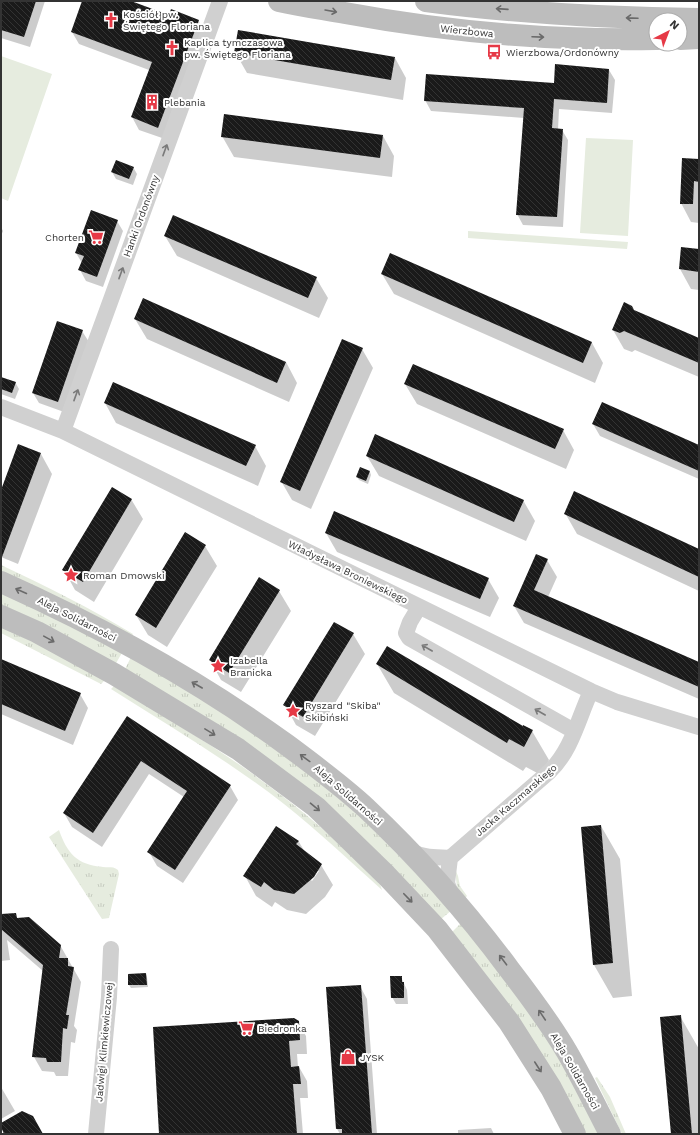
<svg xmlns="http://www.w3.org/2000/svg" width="700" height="1135" font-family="'Work Sans',sans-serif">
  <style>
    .grass { fill: url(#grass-tufts) }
    .green { fill: #e6ecdf }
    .shadow { fill: #0003; fill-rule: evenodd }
    .building { fill: url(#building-back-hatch) }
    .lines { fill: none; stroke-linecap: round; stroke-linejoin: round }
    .street { stroke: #d0d0d0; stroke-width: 16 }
    .secondary { stroke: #bdbdbd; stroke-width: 22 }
    .oneway { stroke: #6a6a6a }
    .oneway2 { stroke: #7a7a7a }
    .labels { text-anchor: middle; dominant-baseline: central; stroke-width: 4; stroke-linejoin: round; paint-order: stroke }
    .poi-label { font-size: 10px; fill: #333; stroke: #fff; text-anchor: start }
    .street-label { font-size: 10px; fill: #333; stroke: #fff }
  </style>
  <defs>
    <pattern id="grass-tufts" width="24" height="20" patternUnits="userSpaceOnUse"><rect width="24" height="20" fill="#e6ecdf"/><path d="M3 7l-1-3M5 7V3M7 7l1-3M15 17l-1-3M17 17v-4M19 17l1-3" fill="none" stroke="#c6cbc0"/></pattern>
    <pattern id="building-back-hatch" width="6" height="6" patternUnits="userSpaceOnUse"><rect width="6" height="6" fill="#1a1a1a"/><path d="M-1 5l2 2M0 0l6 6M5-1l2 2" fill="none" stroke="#333"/></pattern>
  </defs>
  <rect width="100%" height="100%" fill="#fff"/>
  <path class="grass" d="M1 565C46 586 90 608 133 634L131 638 1 572Z
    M1 590 123 651 115 665 1 608Z
    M1 626 48 649 105 680 101 684 1 633Z
    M131 657 228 715 308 772 359 815 452 910 440 920 363 841 124 671Z
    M114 686C171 720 228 754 281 795 316 821 347 851 379 881L382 890C350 861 318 831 284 804 229 761 169 726 111 689Z
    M59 830C67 853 77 865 103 867 109 868 113 866 118 870L119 874 109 918 102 919 49 837Z
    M455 869 458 876 460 886 467 896 464 899 457 888Z
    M462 922 521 999 566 1069 601 1134H584L451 933Z
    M597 1077 610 1097 626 1134H622L595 1078Z"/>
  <path class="green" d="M1 56 52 74 8 201 1 198Z
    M586 138 633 140 628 236 580 233Z
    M468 231 628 242 627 249 468 238Z"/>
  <path class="shadow" d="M1 1H45L30 47 1 38Z
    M83 1H128L170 16 198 20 205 33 165 139 139 130 132 117 149 70 79 44 72 32Z
    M235 52 395 58 406 78 403 100 247 73Z
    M609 70 615 80 612 113 559 109 558 130H562L568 140 563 227 523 225 517 214 524 118 431 111 425 100 555 84Z
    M222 136H383L394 156 392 177 234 157Z
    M699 160V223L691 222 681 203Z
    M133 167 137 174 133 185 116 179 112 172Z
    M117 221 123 231 103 287 86 281 80 270 82 263 76 253Z
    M1 227 3 231 1 236Z
    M165 236 316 278 328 298 319 318 177 256Z
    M682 248 699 250V290L691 289 680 269Z
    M390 255 592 343 603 363 595 383 394 294 382 274Z
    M634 311 699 339V377L635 350 632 352 624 349 613 330Z
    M135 319 286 362 297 383 289 402 147 339Z
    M82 331 89 342 64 412 39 403 33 393Z
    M362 349 373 368 311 509 292 500 281 481Z
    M1 378 15 382 19 389 15 399 1 394Z
    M405 384 563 430 574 450 566 469 417 404Z
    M105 403 255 446 266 466 258 486 116 423Z
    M593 424 699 446V479L600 436Z
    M41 454 52 474 18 564 1 557V492Z
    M367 456 523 500 535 521 526 541 379 476Z
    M361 468 370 472 371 475 368 484 359 480 357 477Z
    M131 499 143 519 94 602 75 590 64 570Z
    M565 513 699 551V591L577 534Z
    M326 533 488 579 499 598 490 617 337 552Z
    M205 546 217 566 167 647 148 635 136 615Z
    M547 560 557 577 548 597 699 663V699L524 623 514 606Z
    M279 591 291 611 241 692 221 680 210 660Z
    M353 634 365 654 315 736 296 725 285 705Z
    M1 660 80 694 88 708 73 745 1 714Z
    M377 664 532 731 549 760 541 775 526 767 523 771 394 693Z
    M127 718 230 786 238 800 183 883 157 866 149 852 184 797 149 774 102 847 72 827 64 813Z
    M601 826 620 859 632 996 613 998 594 965 582 827Z
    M276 827 299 842 305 852 321 865 333 885 325 897 306 914 287 910 275 902 272 907 256 896 245 876ZM317 871H319L312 881 311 880Z
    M15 914 18 919 60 945 81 982 74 1026 77 1030 75 1043 71 1042 68 1076H56L54 1072 42 1071 34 1057 43 971 7 940 10 960 1 961V915Z
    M146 974 147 977 148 987 131 988 129 985V975Z
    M401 977 407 990 408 1004H396L392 997Z
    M360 986 367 999 377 1134H340L337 1129Z
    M680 1016 699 1049V1134H672Z
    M298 1022 306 1036 307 1054H297L298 1067H299L307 1081 308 1098H300L303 1134H160Z
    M1 1087 15 1111 1 1119Z
    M491 1128 494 1134H458V1130Z"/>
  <path class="building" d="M1 1H36L24 37 1 30Z
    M82 1H131L169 15 171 9 199 20 158 128 131 117 152 62 71 32Z
    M238 30 395 57 391 80 234 53Z
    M555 64 609 69 607 103 554 99 552 128 563 129 557 217 516 215 524 108 424 101 426 74 554 83Z
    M224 114 383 135 380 158 221 137Z
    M682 158 699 159V182L694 181 693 204H680Z
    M116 160 134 167 129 179 111 172Z
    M91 210 118 220 97 277 78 270 84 256 75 253Z
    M173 215 317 277 308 298 164 236Z
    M681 247 699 249V272L679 269Z
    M390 253 592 342 583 363 381 274Z
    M143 298 286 362 277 383 134 319Z
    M624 302 632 306 634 310 699 338V363L624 331 620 333 612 330Z
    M57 321 83 330 58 402 32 393Z
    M342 339 363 348 300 491 280 482Z
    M413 364 564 429 555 449 404 384Z
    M1 377 16 382 12 393 1 389Z
    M113 382 256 445 246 466 104 403Z
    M602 402 699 445V471L592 424Z
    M375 434 524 500 514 522 366 456Z
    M18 444 41 453 2 557H1V490Z
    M360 467 370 471 366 481 356 477Z
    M112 487 132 499 83 582 62 570Z
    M574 491 699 549V577L564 514Z
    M334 511 489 578 480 599 325 533Z
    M185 532 206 545 156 628 135 615Z
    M536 554 548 559 534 590 699 662V687L513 606Z
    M259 577 280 590 229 673 209 660Z
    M334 622 354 633 303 717 283 705Z
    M387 646 523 726V725L533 730 524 747 509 739 507 743 376 664Z
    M1 659 81 693 65 731 1 704Z
    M127 716 231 785 175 870 147 852 187 791 141 761 93 833 63 813Z
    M601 825 613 963 593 965 581 827Z
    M276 826 299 841 296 844 322 864 314 877 294 894 274 890 264 882 261 887 243 876Z
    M16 913 17 918 29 917 61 945 59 958H68V966L74 967 66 1015H69L67 1029 63 1028 61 1062H47L46 1058 32 1057 43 965 1 929V914Z
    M146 973 147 985H128V974Z
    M390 976H402V982H404V998H391Z
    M361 985 372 1134H342V1129H336L326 987Z
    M681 1015 682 1027 692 1134H671L660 1017Z
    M294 1018 299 1021 300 1040 289 1041 291 1067 299 1066 301 1084H293L297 1134H159L153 1027Z
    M22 1111 33 1116 43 1134H4L1 1127V1123Z"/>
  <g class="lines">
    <path class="street" d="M1 407 63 431 591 691 617 702 699 727
      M63 431 220 1
      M419 607 410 622 406 633 409 638 574 731
      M411 851C423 858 436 857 450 858L549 772C572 750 578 719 591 691
      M450 858 447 883 452 896
      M96 1134 109 997 111 949"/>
    <path class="secondary" d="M279 1C301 6 323 9 345 13 448 32 552 41 656 39
      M426 1C516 13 608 18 699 19
      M680 39 699 38
      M1 582C101 627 198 680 287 745 314 765 341 785 366 808 418 857 466 911 509 969 529 995 550 1023 567 1052 582 1078 596 1107 610 1134
      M1 616 37 632 114 674 238 749 316 807 386 875 437 929 509 1022 551 1088 575 1134"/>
  </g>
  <defs><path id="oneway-shaft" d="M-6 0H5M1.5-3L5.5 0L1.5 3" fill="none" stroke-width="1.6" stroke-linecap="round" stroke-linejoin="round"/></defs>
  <g class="oneway">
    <use href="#oneway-shaft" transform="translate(502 9) rotate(-176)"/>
    <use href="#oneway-shaft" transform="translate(331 11) rotate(10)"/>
    <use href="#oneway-shaft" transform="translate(632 18) rotate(-178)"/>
    <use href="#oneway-shaft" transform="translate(538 37) rotate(2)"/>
    <use href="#oneway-shaft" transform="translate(21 591) rotate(-156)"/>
    <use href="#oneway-shaft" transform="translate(49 639) rotate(29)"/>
    <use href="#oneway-shaft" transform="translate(197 685) rotate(-150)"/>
    <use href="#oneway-shaft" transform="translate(210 732) rotate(31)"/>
    <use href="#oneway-shaft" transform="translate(305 758) rotate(-144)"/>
    <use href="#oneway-shaft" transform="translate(315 807) rotate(40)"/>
    <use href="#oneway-shaft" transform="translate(408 898) rotate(46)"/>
    <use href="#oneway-shaft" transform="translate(503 960) rotate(-127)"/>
    <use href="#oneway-shaft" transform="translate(542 1015) rotate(-124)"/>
    <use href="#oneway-shaft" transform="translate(538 1067) rotate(57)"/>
  </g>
  <g class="oneway2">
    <use href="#oneway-shaft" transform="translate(165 150) rotate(-70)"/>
    <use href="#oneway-shaft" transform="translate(121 273) rotate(-70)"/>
    <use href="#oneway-shaft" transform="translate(76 395) rotate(-70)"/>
    <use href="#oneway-shaft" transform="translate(427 648) rotate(-150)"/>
    <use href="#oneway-shaft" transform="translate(540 712) rotate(-150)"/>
  </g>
  <defs>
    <g id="church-bare" transform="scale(1.2)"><path d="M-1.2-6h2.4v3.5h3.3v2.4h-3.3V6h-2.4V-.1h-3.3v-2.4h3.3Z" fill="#e63946" stroke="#fff" stroke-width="2.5" paint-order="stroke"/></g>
    <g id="bus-bare" transform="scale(1.2)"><path d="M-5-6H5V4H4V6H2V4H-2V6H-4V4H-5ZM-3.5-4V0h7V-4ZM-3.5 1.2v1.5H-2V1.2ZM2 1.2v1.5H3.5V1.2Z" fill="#e63946" stroke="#fff" stroke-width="2.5" paint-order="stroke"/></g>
    <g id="building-bare" transform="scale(1.2)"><path d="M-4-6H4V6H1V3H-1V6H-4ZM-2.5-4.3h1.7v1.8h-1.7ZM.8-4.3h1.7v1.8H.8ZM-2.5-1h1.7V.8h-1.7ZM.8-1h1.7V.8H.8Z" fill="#e63946" stroke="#fff" stroke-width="2.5" paint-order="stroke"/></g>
    <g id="supermarket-bare" transform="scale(1.2)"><path d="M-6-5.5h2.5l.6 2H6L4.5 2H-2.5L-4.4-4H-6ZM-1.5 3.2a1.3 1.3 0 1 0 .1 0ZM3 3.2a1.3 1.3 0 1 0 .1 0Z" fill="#e63946" stroke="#fff" stroke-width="2.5" paint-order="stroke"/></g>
    <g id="sight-bare" transform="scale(1.2)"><path d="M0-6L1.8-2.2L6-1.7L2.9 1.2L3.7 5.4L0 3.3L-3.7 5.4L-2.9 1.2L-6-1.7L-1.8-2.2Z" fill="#e63946" stroke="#fff" stroke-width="2.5" paint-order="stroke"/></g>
    <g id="shop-bare" transform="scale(1.2)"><path d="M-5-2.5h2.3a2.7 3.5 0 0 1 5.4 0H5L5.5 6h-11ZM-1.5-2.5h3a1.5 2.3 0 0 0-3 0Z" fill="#e63946" stroke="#fff" stroke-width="2.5" paint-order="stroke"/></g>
  </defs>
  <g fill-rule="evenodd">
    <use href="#church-bare" x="111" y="20"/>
    <use href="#church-bare" x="172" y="48"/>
    <use href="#bus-bare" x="494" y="52"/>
    <use href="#building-bare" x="152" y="102"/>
    <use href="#supermarket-bare" x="96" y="237"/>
    <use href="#sight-bare" x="71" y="575"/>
    <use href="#sight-bare" x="218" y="666"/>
    <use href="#sight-bare" x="293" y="711"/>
    <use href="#supermarket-bare" x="246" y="1028"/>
    <use href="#shop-bare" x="348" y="1057"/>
  </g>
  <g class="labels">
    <g class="poi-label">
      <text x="123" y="14">Kościół pw.<tspan x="123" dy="12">Świętego Floriana</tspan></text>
      <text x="184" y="42">Kaplica tymczasowa<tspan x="184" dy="12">pw. Świętego Floriana</tspan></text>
      <text x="506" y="52">Wierzbowa/Ordonówny</text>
      <text x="164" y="102">Plebania</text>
      <text x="84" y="237" text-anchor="end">Chorten</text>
      <text x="83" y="575">Roman Dmowski</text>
      <text x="230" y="660">Izabella<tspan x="230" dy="12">Branicka</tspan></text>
      <text x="305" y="705">Ryszard "Skiba"<tspan x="305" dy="12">Skibiński</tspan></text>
      <text x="258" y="1028">Biedronka</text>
      <text x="360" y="1057">JYSK</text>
    </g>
    <g class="street-label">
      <text transform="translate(467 31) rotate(6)">Wierzbowa</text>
      <text transform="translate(141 216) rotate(-70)">Hanki Ordonówny</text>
      <text transform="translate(348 572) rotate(26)">Władysława Broniewskiego</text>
      <text transform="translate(77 619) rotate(27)">Aleja Solidarności</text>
      <text transform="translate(348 795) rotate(41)">Aleja Solidarności</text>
      <text transform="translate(516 800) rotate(-41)">Jacka Kaczmarskiego</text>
      <text transform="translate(104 1042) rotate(-85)">Jadwigi Klimkiewiczowej</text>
      <text transform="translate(575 1071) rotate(60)">Aleja Solidarności</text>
    </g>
  </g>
  <rect width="700" height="1135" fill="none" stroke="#333333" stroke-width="4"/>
  <g transform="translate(668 32) rotate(42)"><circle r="19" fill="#ffffff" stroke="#adadad"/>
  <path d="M0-3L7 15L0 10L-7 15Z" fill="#e63946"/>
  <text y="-6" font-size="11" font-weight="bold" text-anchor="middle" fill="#333333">N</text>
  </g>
</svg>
